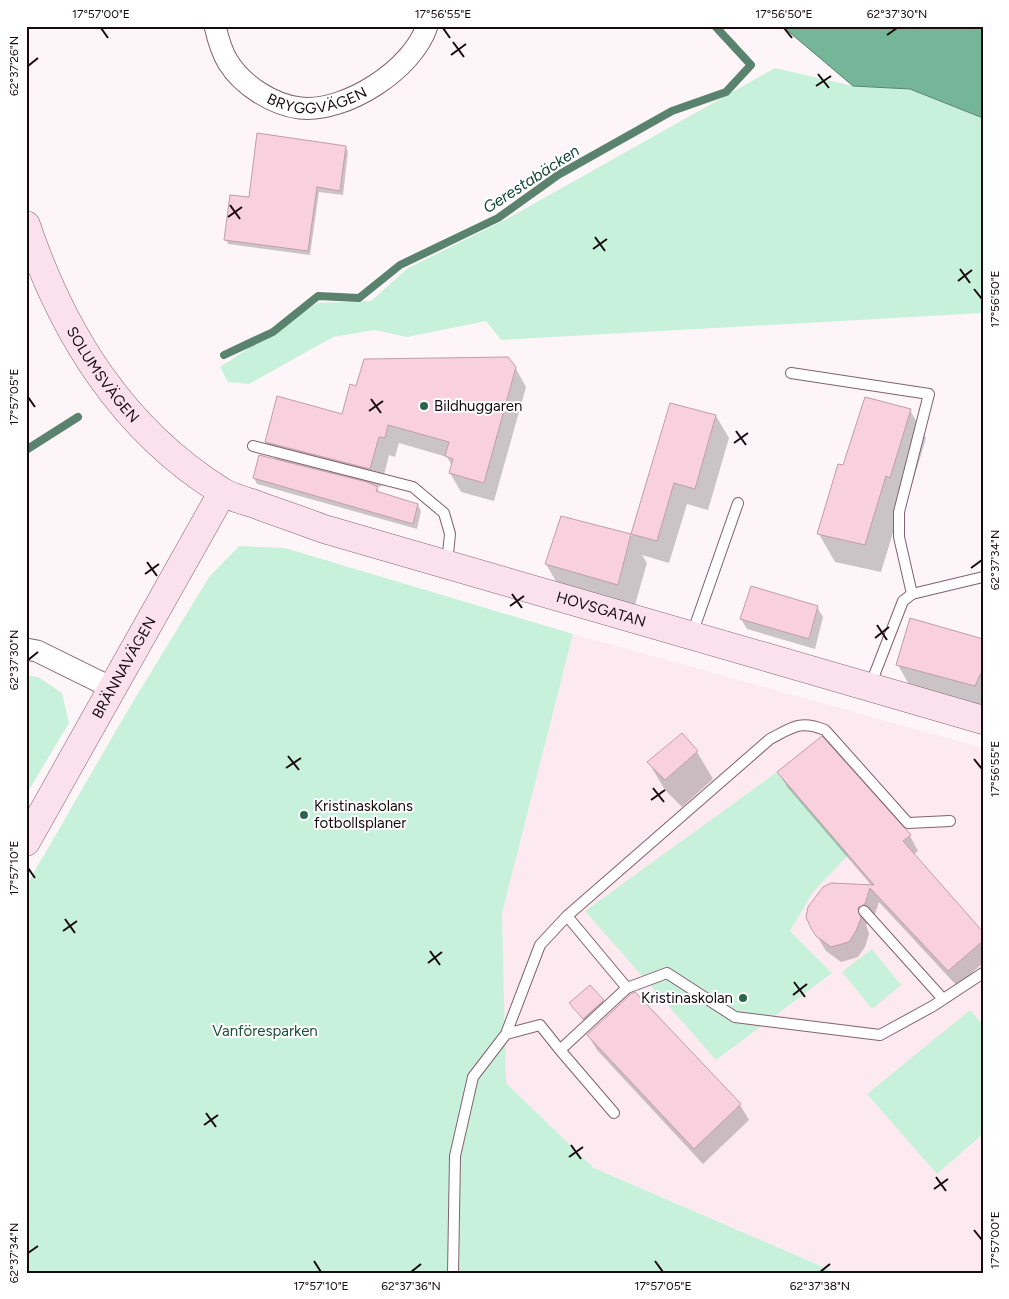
<svg xmlns="http://www.w3.org/2000/svg" width="1009" height="1299" font-family="Figtree,sans-serif">
  <style>
    .built { fill: #fdeaf0 }
    .green { fill: #c8f1dc }
    .water { fill: #75b698; stroke: #59836f }
    .shadow { fill: #0003 }
    .lines { fill: none; stroke-linecap: round; stroke-linejoin: round }
    .stream { stroke: #59836f; stroke-width: 8 }
    .building { fill: #f8d0de; stroke: #c29daa }
    .lane-casing { stroke: #83616d; stroke-width: 12 }
    .street-casing { stroke: #83616d; stroke-width: 23 }
    .secondary-casing { stroke: #83616d; stroke-width: 29 }
    .lane { stroke: #fff; stroke-width: 10 }
    .street { stroke: #fff; stroke-width: 21 }
    .secondary { stroke: #fae1eb; stroke-width: 28 }
    .ticks { fill: none; stroke: #170b0f; stroke-width: 2 }
    .poi-dot { fill: #2c654d; stroke: #fff; stroke-width: 2 }
    .labels { text-anchor: middle; dominant-baseline: central; stroke-width: 4; stroke-linejoin: round; paint-order: stroke }
    .street-label { font-size: 15px; fill: #170b0f; stroke: #fff }
    .poi-label { font-size: 15px; fill: #170b0f; stroke: #fff; text-anchor: start }
    .park-label { font-size: 15px; fill: #1b4f3a; stroke: #fff }
    .water-label { font-size: 16px; font-style: italic; fill: #134834; stroke: #fff }
    .neatline { fill: none; stroke: #170b0f; stroke-width: 2 }
    .ticks-label { font-size: 12px; text-anchor: middle; fill: #170b0f }
  </style>
  <rect width="100%" height="100%" fill="#fdf5f8"/>
  <path class="built" d="M573 634 983 748V1273H837L594 1168 506 1083 502 913Z"/>
  <path class="green" d="M775 68 853 86 910 89 983 118V313L501 340 486 321 407 337 375 330 333 337 249 384 228 382 220 367 317 303 371 301 408 268 503 221Z
    M239 546 285 548 573 634 502 913 506 1083 594 1168 837 1273H26V886L128 710 209 577Z
    M26 675 38 677 62 693 69 723 26 795Z
    M777 772 848 855 813 892 790 931 832 973 716 1060 585 911Z
    M872 949 901 985 872 1009 842 972Z
    M970 1010 983 1025V1134L937 1174 867 1094Z"/>
  <path class="water" d="M782 26H983V118L910 89 853 86Z"/>
  <path class="shadow" d="M346 147 348 152 343 195 319 192 310 255 228 244 226 239 250 198Z
    M515 367 526 387 494 501 461 492 450 473 452 466 447 457 399 443 395 457 389 455 381 487 376 486 380 494 418 505 421 511 417 529 257 484 254 478 277 461 266 442 342 415 357 388Z
    M671 404 716 416 729 438 708 510 687 504 669 563 642 555 647 563 633 612 562 592 546 564 562 517 632 536Z
    M910 410 926 438 906 505 902 503 881 572 835 562 819 534 844 467Z
    M817 607 823 617 815 649 747 629 741 619Z
    M983 640V710L912 690 898 665Z
    M682 735 697 752 713 779 682 807 665 790 649 763Z
    M779 773 910 836 918 851 913 855 983 934V963L957 986 879 902 873 920 866 924 869 934 865 947 858 957 841 962 826 951 817 936 872 886 788 788Z
    M635 994 740 1105 749 1120 703 1164 597 1050 588 1035Z
    M603 1001 605 1006 586 1023 571 1004Z"/>
  <g class="lines">
    <path class="stream" d="M224 355 273 332 318 296 359 298 400 265 498 218 558 175 672 111 726 92 751 65 715 26
      M26 450 78 417"/>
  </g>
  <path class="building" d="M257 133 346 146 340 191 317 187 308 251 224 240 230 195 249 197Z
    M508 357 516 367 484 483 449 473 453 459 445 456 449 442 388 425 385 438 379 437 370 469 265 442 277 396 342 414 350 384 356 386 364 359Z
    M865 397 911 409 890 478 886 476 865 545 817 534 838 464 843 465Z
    M670 403 716 415 695 489 674 483 657 541 631 534Z
    M259 455 367 482 378 487 376 491 418 504 413 524 253 478Z
    M561 516 631 534 618 585 545 564Z
    M751 586 818 606 809 639 740 619Z
    M910 618 983 639V669L975 686 896 665Z
    M682 733 698 751 665 780 647 762Z
    M822 736 911 835 903 841 983 932V941L948 971 870 888 865 904 858 908 861 918 856 931 849 942 831 947 816 936 811 928 806 917 808 907 823 887 831 883 874 885 777 772Z
    M590 985 604 1000 583 1019 569 1003Z
    M635 992 741 1104 694 1149 587 1035 631 994Z"/>
  <g class="lines">
    <g class="lane-casing">
      <path id="lane" d="M791 373 929 394 899 512V537L912 594
        M253 446 413 487 444 513 450 534 447 564
        M692 634 738 503
        M870 686 903 601 912 594 983 577
        M864 911 943 999
        M567 916 627 988 667 973 735 1017 880 1035 933 1006 983 973
        M506 1034 540 1025 560 1050
        M614 1113 560 1050 627 988
        M453 1273 455 1156 473 1077 506 1034 540 945 567 916 770 739C793 727 800 720 825 730L908 823 950 821"/>
    </g>
    <g class="street-casing">
      <g id="street">
        <path id="s1" d="M215 26C218 39 221 51 228 62 242 85 273 105 300 108 346 113 413 69 427 26"/>
        <path d="M26 649 37 651 112 688"/>
      </g>
    </g>
    <g class="secondary-casing">
      <g id="secondary">
        <path id="s2" d="M26 225C63 334 122 429 221 491 230 497 242 500 252 503 276 512 300 520 324 529L983 720"/>
        <path id="s3" d="M26 842 222 493"/>
      </g>
    </g>
    <use href="#lane" class="lane"/>
    <use href="#street" class="street"/>
    <use href="#secondary" class="secondary"/>
  </g>
  <path class="ticks" d="M101 28 108 38M443 28 450 38M784 28 792 38M887 35 897 28M453 42 464 57M451 55 466 44M28 66 38 58M818 74 829 88M816 86 831 76M230 205 240 219M228 217 242 207M595 237 605 251M593 249 607 239M960 269 970 283M958 281 972 270M974 289 982 299M28 397 35 407M371 399 381 413M369 411 383 401M736 431 746 445M734 443 748 433M147 562 157 576M971 568 982 560M145 574 159 564M512 594 522 608M510 606 524 596M877 625 887 640M875 638 889 627M28 660 38 652M288 756 299 770M974 759 982 769M286 768 301 758M653 788 664 802M651 800 665 790M28 868 35 878M65 919 75 933M63 931 77 921M430 951 440 965M428 963 442 952M794 982 805 997M793 995 807 984M206 1113 216 1127M204 1125 218 1115M571 1145 581 1159M569 1157 583 1147M936 1177 946 1191M934 1189 948 1179M974 1230 982 1240M28 1253 38 1246M314 1261 321 1272M655 1261 663 1272M411 1272 421 1264M820 1272 830 1264"/>
  <g class="poi-dot">
    <circle cx="424" cy="406" r="5"/>
    <circle cx="304" cy="815" r="5"/>
    <circle cx="743" cy="998" r="5"/>
  </g>
  <g class="labels">
    <g class="street-label">
      <text stroke="none"><textPath href="#s1" startOffset="144">BRYGGVÄGEN</textPath></text>
      <text stroke="none"><textPath href="#s2" startOffset="169">SOLUMSVÄGEN</textPath></text>
      <text stroke="none"><textPath href="#s2" startOffset="735">HOVSGATAN</textPath></text>
      <text stroke="none"><textPath href="#s3" startOffset="200">BRÄNNAVÄGEN</textPath></text>
    </g>
    <g class="poi-label">
      <text x="434" y="406">Bildhuggaren</text>
      <text x="314" y="806">Kristinaskolans<tspan x="314" dy="17">fotbollsplaner</tspan></text>
      <text x="733" y="998" text-anchor="end">Kristinaskolan</text>
    </g>
    <g class="park-label">
      <text x="265" y="1031">Vanföresparken</text>
    </g>
    <g class="water-label">
      <text transform="translate(531 179) rotate(-33)">Gerestabäcken</text>
    </g>
  </g>
  <rect width="1009" height="1299" fill="none" stroke="#ffffff" stroke-width="55"/>
  <rect x="28" y="28" width="954" height="1244" class="neatline"/>
  <g class="ticks-label">
    <text x="101" y="18">17°57'00"E</text>
    <text x="443" y="18">17°56'55"E</text>
    <text x="784" y="18">17°56'50"E</text>
    <text x="897" y="18">62°37'30"N</text>
    <text transform="translate(14 66) rotate(-90)" y="4">62°37'26"N</text>
    <text transform="translate(995 299) rotate(-90)" y="4">17°56'50"E</text>
    <text transform="translate(14 397) rotate(-90)" y="4">17°57'05"E</text>
    <text transform="translate(995 560) rotate(-90)" y="4">62°37'34"N</text>
    <text transform="translate(14 660) rotate(-90)" y="4">62°37'30"N</text>
    <text transform="translate(995 769) rotate(-90)" y="4">17°56'55"E</text>
    <text transform="translate(14 868) rotate(-90)" y="4">17°57'10"E</text>
    <text transform="translate(995 1240) rotate(-90)" y="4">17°57'00"E</text>
    <text transform="translate(14 1253) rotate(-90)" y="4">62°37'34"N</text>
    <text x="321" y="1290">17°57'10"E</text>
    <text x="411" y="1290">62°37'36"N</text>
    <text x="663" y="1290">17°57'05"E</text>
    <text x="820" y="1290">62°37'38"N</text>
  </g>
</svg>
